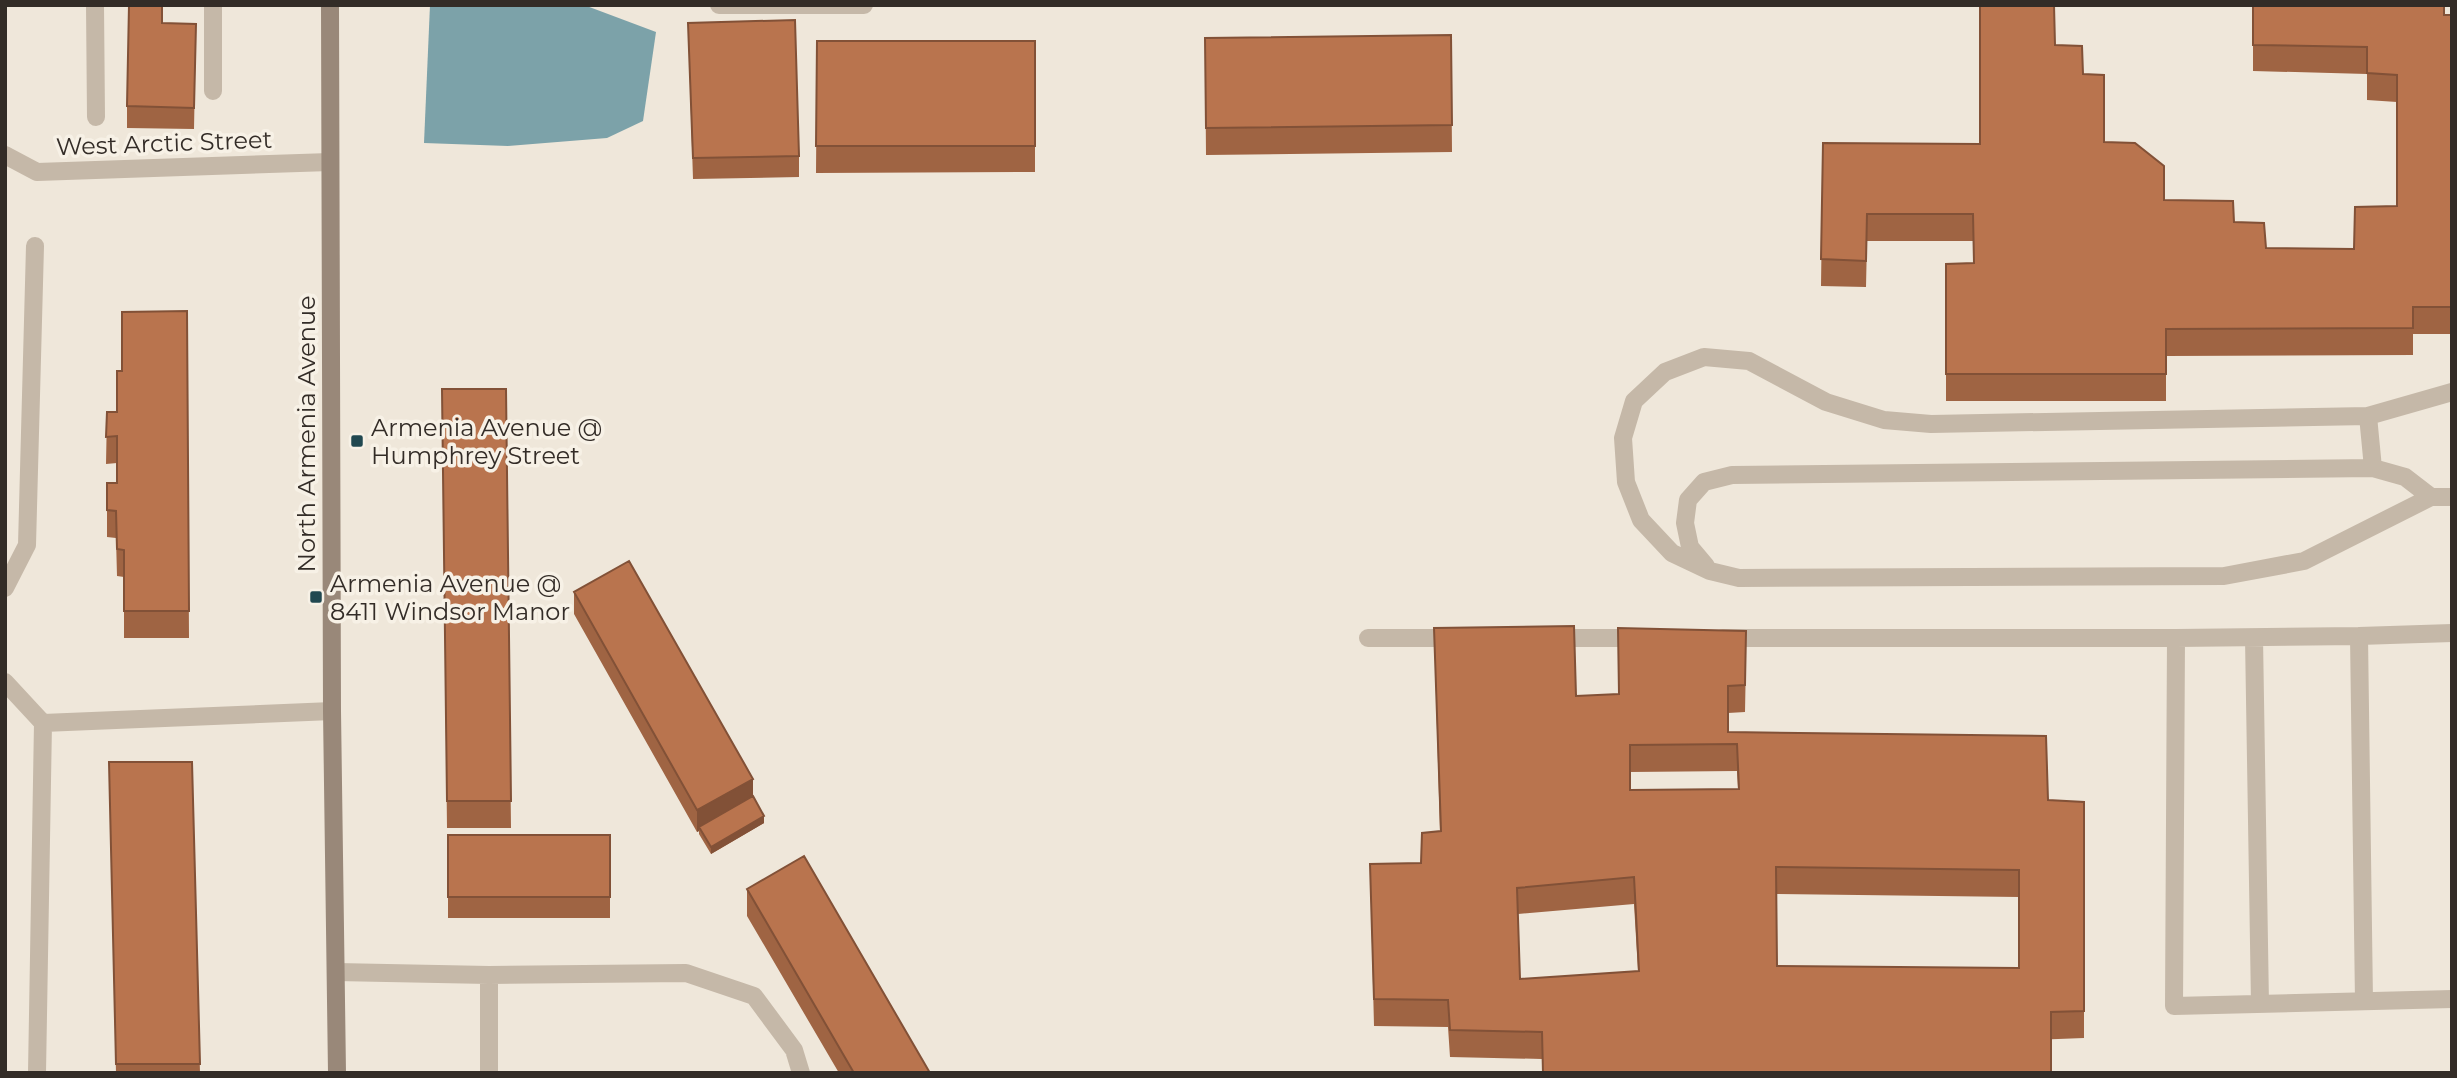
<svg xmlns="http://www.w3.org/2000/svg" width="2457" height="1078" font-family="Montserrat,sans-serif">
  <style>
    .water { fill: #7ca2a9 }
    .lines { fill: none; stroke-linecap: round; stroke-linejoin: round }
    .lane { stroke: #c5b8a8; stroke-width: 18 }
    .street { stroke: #c5b8a8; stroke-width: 18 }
    .secondary { stroke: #998879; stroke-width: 18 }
    .wall { fill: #9f6443; fill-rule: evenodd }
    .shaded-wall { fill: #825137 }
    .building { fill: #b9744e; stroke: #825137; stroke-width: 2; fill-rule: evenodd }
    .poi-dot { fill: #214850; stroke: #f7f1e6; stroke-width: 2.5 }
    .labels { text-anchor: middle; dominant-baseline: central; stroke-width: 7; stroke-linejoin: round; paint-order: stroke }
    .street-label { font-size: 24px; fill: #332c27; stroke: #f7f1e6 }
    .poi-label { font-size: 24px; fill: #332c27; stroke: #f7f1e6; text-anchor: start }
  </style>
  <rect width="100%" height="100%" fill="#efe7da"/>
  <path class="water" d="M430 5H584L656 32 643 121 607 138 508 146 424 143Z"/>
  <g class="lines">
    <path class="lane" d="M95 5 96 117
      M213 5V91
      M719 5H864
      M2452 392 2368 416 1931 424 1884 420 1826 402 1749 361 1704 357 1665 372 1634 401 1623 438 1626 482 1641 520 1672 553 1710 571 1739 578 2224 576 2304 561 2431 497H2452
      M2368 416 2373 468
      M1706 566 1690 547 1685 523 1688 500 1704 482 1732 475 2373 468 2405 477 2431 497
      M2359 636 2452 633
      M1368 638H1457
      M1551 638H1642
      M1723 638H2176L2174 1006 2452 999
      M2176 638 2359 636 2364 1001
      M2254 638 2260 1004
      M336 972 489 975V1073
      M489 975 686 973 754 996 794 1050 801 1073"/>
    <path class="street" d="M5 155 37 172 330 162
      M5 588 27 545 35 246
      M5 682 43 723 332 711
      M37 1073 43 723"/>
    <path class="secondary" d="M330 5 332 711 337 1073"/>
  </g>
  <path class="wall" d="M2253 5 2452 15V334H2413V355L2166 356V401H1946V264L1973 263V241H1867L1866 287 1821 286 1823 143 1980 144 2055 45 2083 74 2104 142 2164 200 2234 222 2266 248 2354 249 2397 206V102L2367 100V74L2253 71Z
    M688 23 799 156V177L693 179Z
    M196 24 194 129 127 128V106Z
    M1451 35 1452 152 1206 155 1205 38Z
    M817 41H1035V172L816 173Z
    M187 311 189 638H124V577L117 576 116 538 107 537V483H117V463L106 464 107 412H117Z
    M442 389H506L511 828H447Z
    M574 592 753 796 764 823 711 854 699 834V831L697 832 574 614Z
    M1434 628 1576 696 1619 694 1746 658 1745 712 1728 713V732L2048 800 2084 802V1038L1542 1059 1450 1057 1448 1027 1374 1026 1370 864 1421 863 1440 831ZM1737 771 1738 789 1630 790V772ZM1776 894 2019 897V968L1777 966ZM1634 904 1638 971 1520 979 1518 914Z
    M109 762H192L200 1073H116Z
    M448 835H610V918H448Z
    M747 889 930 1073H839L747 916Z"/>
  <path class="shaded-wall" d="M753 779V800L699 827V831L697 832V810Z
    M764 816V823L711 854V847Z"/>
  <path class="building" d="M129 5H162V23L196 24 194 108 127 106Z
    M1980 5H2054L2055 45 2082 46 2083 74 2104 75V142L2135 143 2164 166V200L2233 201 2234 222 2264 223 2266 248 2354 249 2355 207 2397 206V75L2367 73V47L2253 45V5H2444V15H2452V307H2413V328L2166 329V374H1946V264L1974 263 1973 214H1867L1866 261 1821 259 1823 143 1980 144Z
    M795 20 799 156 693 158 688 23Z
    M1451 35 1452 125 1206 128 1205 38Z
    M817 41H1035V146H816Z
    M187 311 189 611H124V550L117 549 116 511 107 510V483H117V436L106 437 107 412H117V371H122V312Z
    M442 389H506L511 801H447Z
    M629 561 753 779 697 810 574 592Z
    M1574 626 1576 696 1619 694 1618 628 1746 631 1745 685 1728 686V732L2046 736 2048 800 2084 802V1011L2051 1012V1073H1543L1542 1032 1450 1030 1448 1000 1374 999 1370 864 1421 863 1422 833 1441 831 1434 628ZM1737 744 1739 789 1630 790V745ZM1776 867 2019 870V968L1777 966ZM1634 877 1639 971 1520 979 1517 888Z
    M109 762H192L200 1064H116Z
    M753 796 764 816 711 847 699 827Z
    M448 835H610V897H448Z
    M804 856 930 1073H854L747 889Z"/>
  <g class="poi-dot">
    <rect x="350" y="434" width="14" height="14" rx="3.5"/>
    <rect x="309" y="590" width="14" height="14" rx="3.5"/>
  </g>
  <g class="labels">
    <g class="street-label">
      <text transform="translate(164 143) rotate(-2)">West Arctic Street</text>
      <text transform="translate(306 434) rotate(-90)">North Armenia Avenue</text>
    </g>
    <g class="poi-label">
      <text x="371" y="427">Armenia Avenue @<tspan x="371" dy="28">Humphrey Street</tspan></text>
      <text x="330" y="583">Armenia Avenue @<tspan x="330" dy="28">8411 Windsor Manor</tspan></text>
    </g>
  </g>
  <rect width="2457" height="1078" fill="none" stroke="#332c27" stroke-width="14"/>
</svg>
